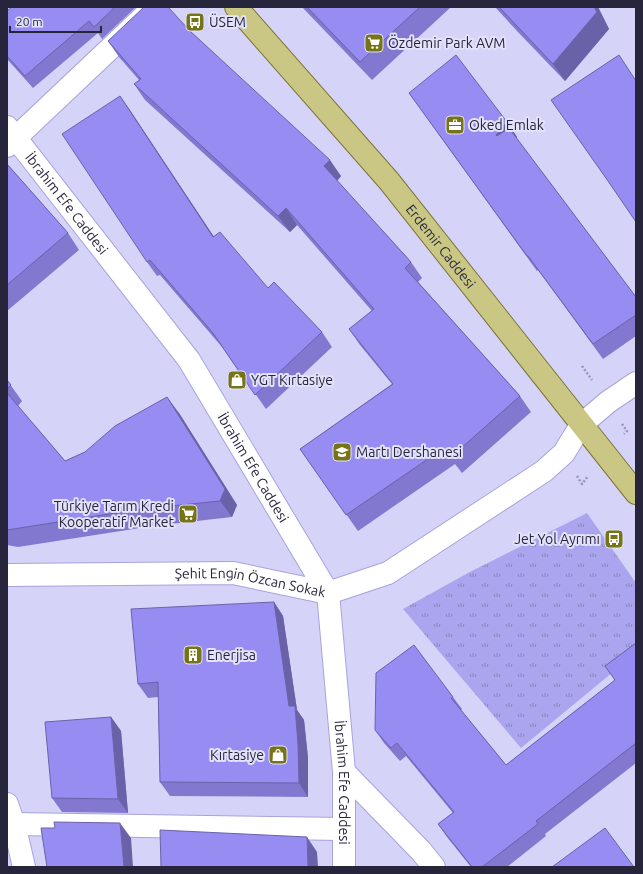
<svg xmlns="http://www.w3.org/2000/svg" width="643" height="874" font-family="Ubuntu,sans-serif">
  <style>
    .grass { fill: url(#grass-tufts) }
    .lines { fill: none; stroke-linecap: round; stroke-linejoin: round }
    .minor-casing { stroke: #a6a3dd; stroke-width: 24 }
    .major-casing { stroke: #7a7637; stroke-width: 24 }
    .path { stroke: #9897b7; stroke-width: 2.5; stroke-dasharray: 2 2; stroke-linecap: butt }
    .minor { stroke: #fff; stroke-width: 22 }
    .major { stroke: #cac785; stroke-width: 22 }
    .wall { fill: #8278d0 }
    .shaded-wall { fill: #6a62a9 }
    .building { fill: #978cf2; stroke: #6a62a9 }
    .labels { text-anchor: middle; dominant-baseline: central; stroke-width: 4; stroke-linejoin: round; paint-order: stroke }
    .poi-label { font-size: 14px; fill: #27253c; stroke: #e3e2fb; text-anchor: start }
    .street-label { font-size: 14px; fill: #27253c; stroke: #e3e2fb }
  </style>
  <defs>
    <pattern id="grass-tufts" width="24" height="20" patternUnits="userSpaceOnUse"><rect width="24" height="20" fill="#aaa5ee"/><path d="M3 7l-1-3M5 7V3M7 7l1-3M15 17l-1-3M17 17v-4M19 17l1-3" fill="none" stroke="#8a86c2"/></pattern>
  </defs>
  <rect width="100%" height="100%" fill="#d5d4f8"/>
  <path class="grass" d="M587 513 636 583V653L521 748 403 609 468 573Z"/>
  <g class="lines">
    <g class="minor-casing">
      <g id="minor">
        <path id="s1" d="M7 127 189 360 328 593 344 772V867"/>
        <path d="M7 146 154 7"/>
        <path id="s2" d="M7 575 233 573 328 593 388 573 544 471 564 453 581 425 608 402 636 383"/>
        <path d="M344 772 421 851 434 867"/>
        <path d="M7 804 14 824 24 867"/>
        <path d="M14 824 344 829"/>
      </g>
    </g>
    <g class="major-casing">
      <g id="major">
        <path id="s3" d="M236 7 389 181 636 493"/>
      </g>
    </g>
    <path class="path" d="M582 366 592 380
      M622 424 627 431 624 434
      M577 476 582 484 588 476"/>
    <use href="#minor" class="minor"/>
    <use href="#major" class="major"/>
  </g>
  <path class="wall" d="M12 7H136L102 39 98 33 33 88 7 59V11Z
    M302 7H451L372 80Z
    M495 7H598L609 29 565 81 517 31Z
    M190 31 341 176 337 181 411 262 422 278 418 282 520 396 531 412 462 473 455 464 358 531 300 449 392 384 360 345 349 329 372 311 297 225 290 232 145 100 134 84 139 80 119 57 108 41Z
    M409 93 507 122 517 137 516 138 636 297V336L603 359 538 270 537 271Z
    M120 96 214 237 268 288 322 332 332 347 266 409 222 347 160 275 157 276 147 262Z
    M7 164 68 233 79 250 7 311Z
    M7 380 22 401 18 406 65 461 179 413 237 505 232 517 153 526 18 547 7 545Z
    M274 602 283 616 297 710 304 720 308 758V797L170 796 160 782 158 697 148 698 138 684Z
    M636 643V763L545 834 546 836 507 867H471L447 837 438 824 453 813 406 756 400 761 384 743 375 730 453 697 462 709 461 710 506 765 615 680 605 666Z
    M111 717 121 731 128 813 62 812 52 798Z"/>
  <path class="shaded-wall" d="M594 7H598L609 29 565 81 553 64Z
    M120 96 130 110 224 252 213 237Z
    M507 122 517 137 507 149 496 135Z
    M330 160 341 176 336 182 324 166Z
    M286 208 297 225 290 232 278 216Z
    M167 397 179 413 237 505 232 517 220 501Z
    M274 602 283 616 297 710 304 720 308 758V797L299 783Z
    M111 717 121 731 128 813 118 799Z
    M120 823 131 838 133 867H124Z
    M307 837 317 852 318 867H308Z"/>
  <path class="building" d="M12 7H115L94 27 89 21 25 76 7 56V11Z
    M144 7H168L190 31 330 160 324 166 411 262 405 268 520 396 451 457 444 448 346 515 300 449 393 384 349 329 374 309 286 208 278 216 134 84 141 79 108 41Z
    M307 7H420L360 62Z
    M499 7H594L597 12 553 64Z
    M456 55 507 122 496 135 497 136 509 128 636 297V315L593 344 528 256H527L409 93Z
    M619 55 636 81V222L608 181 551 100Z
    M120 96 213 237 220 232 268 288 274 282 322 332 255 395 213 333 150 260 147 262 62 134Z
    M7 164 68 233 7 285Z
    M7 380 11 385 7 389Z
    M7 393 65 461 85 452 115 426 167 397 225 489 220 501 141 509 7 530Z
    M274 602 289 706H295L298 744 299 783 160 782 158 682 138 684 131 609Z
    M636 643V743L536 821 538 824 482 867H472L438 824 454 812 397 743 391 748 375 730 376 673 414 645 453 697 451 698 506 765 615 680 605 666Z
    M111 717 118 799 52 798 45 722Z
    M54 822 120 823 124 867H47L41 828H55Z
    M605 828 634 867H552Z
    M160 830 307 837 308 867H161Z"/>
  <defs>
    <g id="bus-square" transform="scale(1)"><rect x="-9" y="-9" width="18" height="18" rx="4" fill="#777317" stroke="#e3e2fb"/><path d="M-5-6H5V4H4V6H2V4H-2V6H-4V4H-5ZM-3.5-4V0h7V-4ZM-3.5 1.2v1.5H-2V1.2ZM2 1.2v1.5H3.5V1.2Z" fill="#fff"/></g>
    <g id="supermarket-square" transform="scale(1)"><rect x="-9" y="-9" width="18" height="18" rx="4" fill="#777317" stroke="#e3e2fb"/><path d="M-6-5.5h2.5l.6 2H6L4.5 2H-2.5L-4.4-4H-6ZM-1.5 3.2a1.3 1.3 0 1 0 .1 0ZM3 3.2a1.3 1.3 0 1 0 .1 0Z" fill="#fff"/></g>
    <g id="office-square" transform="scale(1)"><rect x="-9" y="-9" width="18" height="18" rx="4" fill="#777317" stroke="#e3e2fb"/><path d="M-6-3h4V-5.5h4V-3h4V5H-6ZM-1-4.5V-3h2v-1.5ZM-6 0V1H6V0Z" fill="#fff"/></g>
    <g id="shop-square" transform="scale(1)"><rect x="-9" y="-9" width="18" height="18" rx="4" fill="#777317" stroke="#e3e2fb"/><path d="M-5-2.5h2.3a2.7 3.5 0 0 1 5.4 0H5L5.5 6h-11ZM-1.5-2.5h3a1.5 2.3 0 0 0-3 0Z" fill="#fff"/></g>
    <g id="school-square" transform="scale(1)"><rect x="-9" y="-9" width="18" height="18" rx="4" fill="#777317" stroke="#e3e2fb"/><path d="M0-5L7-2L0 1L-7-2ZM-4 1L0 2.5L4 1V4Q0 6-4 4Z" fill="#fff"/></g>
    <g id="building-square" transform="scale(1)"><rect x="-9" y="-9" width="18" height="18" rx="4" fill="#777317" stroke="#e3e2fb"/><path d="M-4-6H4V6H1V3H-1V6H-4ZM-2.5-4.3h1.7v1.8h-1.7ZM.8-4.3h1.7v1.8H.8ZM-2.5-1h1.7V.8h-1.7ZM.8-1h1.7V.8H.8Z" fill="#fff"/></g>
  </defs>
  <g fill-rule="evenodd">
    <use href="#bus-square" x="195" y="22"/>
    <use href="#supermarket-square" x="374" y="43"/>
    <use href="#office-square" x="455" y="125"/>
    <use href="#shop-square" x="237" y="380"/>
    <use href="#school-square" x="342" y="452"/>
    <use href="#supermarket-square" x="188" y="514"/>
    <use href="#bus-square" x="614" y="539"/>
    <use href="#building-square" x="193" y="655"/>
    <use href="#shop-square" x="278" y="755"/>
  </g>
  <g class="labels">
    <g class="poi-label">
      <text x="209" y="22">ÜSEM</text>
      <text x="388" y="43">Özdemir Park AVM</text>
      <text x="469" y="125">Oked Emlak</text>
      <text x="251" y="380">YGT Kırtasiye</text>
      <text x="356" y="452">Martı Dershanesi</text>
      <text x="174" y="506" text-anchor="end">Türkiye Tarım Kredi<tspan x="174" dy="16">Kooperatif Market</tspan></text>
      <text x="600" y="539" text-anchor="end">Jet Yol Ayrımı</text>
      <text x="207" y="655">Enerjisa</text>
      <text x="264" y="755" text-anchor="end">Kırtasiye</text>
    </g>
    <g class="street-label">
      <text stroke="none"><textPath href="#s1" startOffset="97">İbrahim Efe Caddesi</textPath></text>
      <text stroke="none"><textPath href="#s3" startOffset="315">Erdemir Caddesi</textPath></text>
      <text stroke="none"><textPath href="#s1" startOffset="421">İbrahim Efe Caddesi</textPath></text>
      <text stroke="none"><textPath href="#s2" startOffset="244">Şehit Engin Özcan Sokak</textPath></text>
      <text stroke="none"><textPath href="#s1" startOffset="757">İbrahim Efe Caddesi</textPath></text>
    </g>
  </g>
  <rect width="643" height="874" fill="none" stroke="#27253c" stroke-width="16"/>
  <path d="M10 26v6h91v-6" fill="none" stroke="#27253c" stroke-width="2"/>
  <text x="16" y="26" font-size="12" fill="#27253c" stroke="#e3e2fb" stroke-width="3" paint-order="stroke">20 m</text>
</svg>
